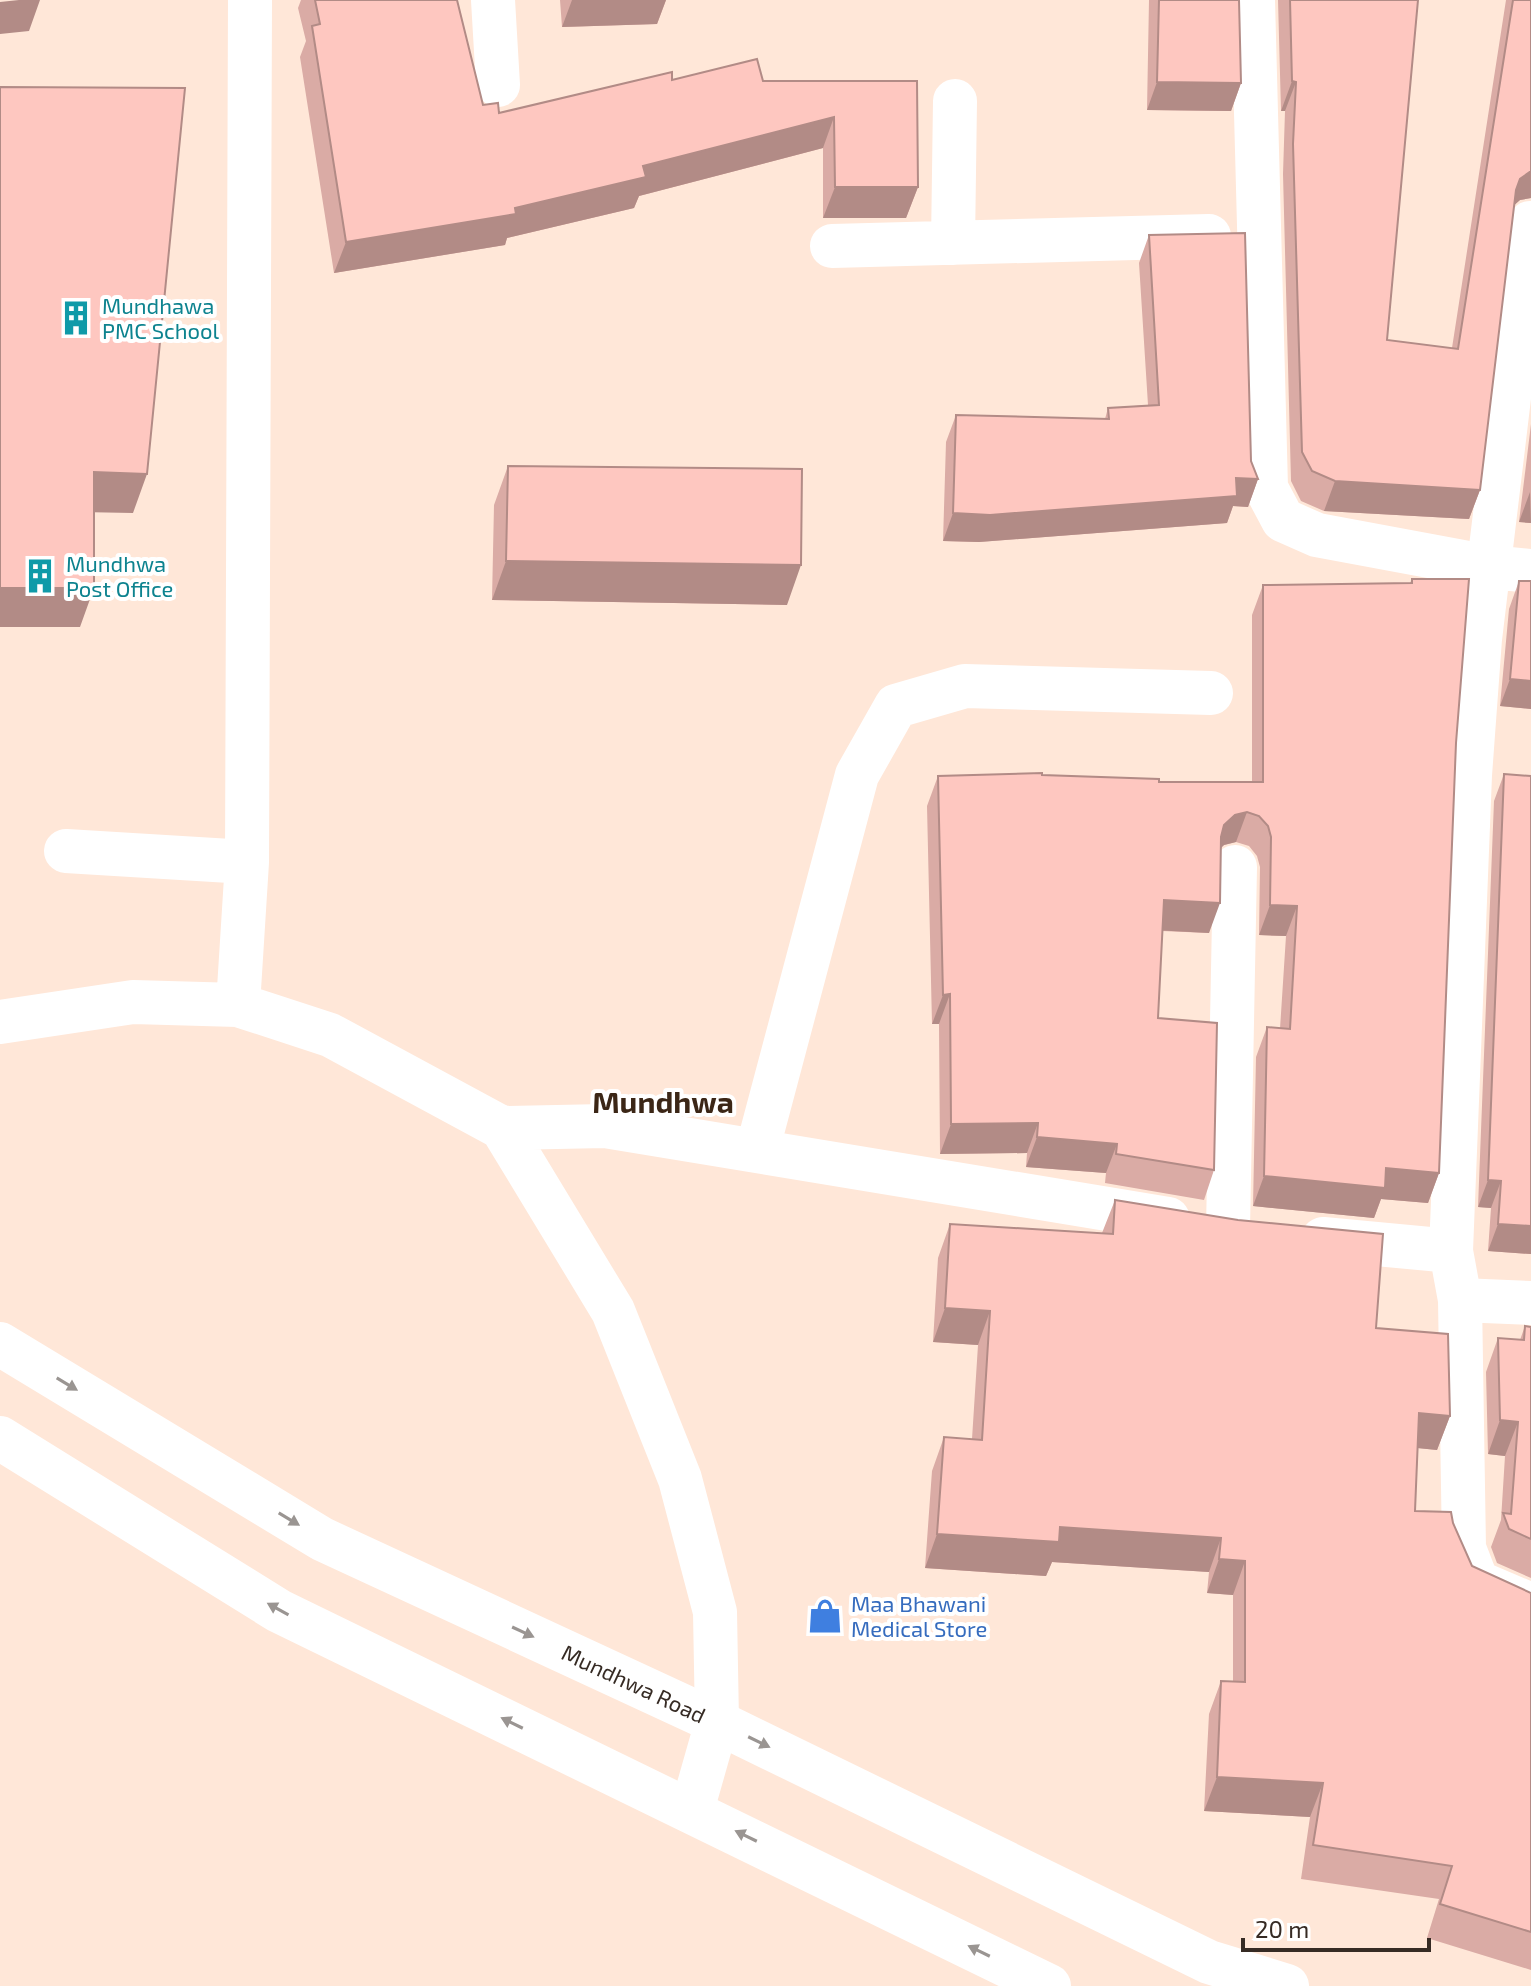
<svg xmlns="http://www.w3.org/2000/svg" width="1531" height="1986" font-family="'Exo 2',sans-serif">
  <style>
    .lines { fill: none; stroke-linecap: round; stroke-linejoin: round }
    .street { stroke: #fff; stroke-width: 44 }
    .secondary { stroke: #fff; stroke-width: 44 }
    .wall { fill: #daaba5 }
    .shaded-wall { fill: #b28b86 }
    .building { fill: #fec7c0; stroke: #b28b86; stroke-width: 2 }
    .oneway { fill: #9a9592 }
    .labels { text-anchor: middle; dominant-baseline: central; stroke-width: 8; stroke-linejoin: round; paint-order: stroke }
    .culture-label { font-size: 22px; fill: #0d838f; stroke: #fff; text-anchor: start }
    .shop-label { font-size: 22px; fill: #366cbe; stroke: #fff; text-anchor: start }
    .street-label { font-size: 22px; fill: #362b24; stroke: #fff }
    .district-label { font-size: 30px; font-weight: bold; fill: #3b2616; stroke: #fff }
  </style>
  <rect width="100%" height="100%" fill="#ffe7d8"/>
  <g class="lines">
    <path class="street" d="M493 0 498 85
      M1253 0 1266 488 1283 520 1317 535 1489 567 1531 571
      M1530 223 1480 639 1470 775 1451 1251 1460 1300 1464 1548 1477 1582 1531 1605
      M953 243 955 101
      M832 246 1209 236
      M66 851 247 862
      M238 1005 247 862 250 0
      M0 1022 133 1002 238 1005 330 1035 502 1128 613 1311 680 1479 715 1612 717 1722 692 1810
      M502 1128 605 1126 1168 1219
      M757 1151 857 775 896 706 965 686 1211 693
      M1228 1229 1235 867
      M1323 1239 1451 1251
      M1460 1300 1531 1303"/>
    <path class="secondary" d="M0 1344 322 1539 717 1722 1209 1962 1287 1986
      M0 1438 279 1611 1049 1986"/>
  </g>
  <path class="wall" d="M301 0H457L483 105 499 113 672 80 917 81 918 187 906 218H823V148L639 196 634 208 507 238 505 245 334 273 300 57 306 41 298 8Z
    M560 0H666L657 24 562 27Z
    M1149 0H1239L1241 83 1231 111 1147 110Z
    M1278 0H1418L1387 340 1452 348 1506 0H1531V198L1520 200 1514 205 1480 490 1469 519 1324 511 1301 501 1291 481 1283 174 1285 111H1281Z
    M1149 235 1251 461 1258 479 1248 507 1233 506 1227 523 979 542 943 541 946 442 956 415 1105 419 1108 408 1148 405 1139 263Z
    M1531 424V523L1519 522Z
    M508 466 787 605 492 600 494 505Z
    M1412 579 1456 743 1439 1173 1428 1203 1381 1199 1374 1218 1253 1206 1256 1057 1267 1027 1280 1029 1286 936 1259 935 1260 867 1257 856 1249 846 1236 842 1224 845 1221 848 1209 933 1162 931 1158 1018 1214 1170 1204 1200 1105 1183 1106 1173 1026 1167 1027 1153 940 1154 939 1024H932L927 806 938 776 1042 775 1159 782H1252V615L1263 585 1410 583Z
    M1519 581H1531V709L1500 706 1509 609Z
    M1504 774 1531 776V1254L1488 1251 1491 1208 1478 1207 1494 801Z
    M1115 1200 1376 1328 1450 1416 1437 1450 1418 1448 1415 1511 1453 1523 1472 1566 1531 1593V1970L1427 1938 1439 1899 1301 1879 1310 1817 1204 1811 1209 1714 1221 1681H1233V1595L1207 1593 1209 1572 1052 1562 1046 1576 925 1568 932 1471 944 1437 972 1439 978 1345 933 1342 938 1258 950 1224 1102 1233Z
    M1525 1326 1531 1327V1578L1497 1563 1491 1547 1501 1520 1505 1456 1488 1454 1486 1372 1498 1338 1520 1340Z"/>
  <path class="shaded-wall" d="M19 0H40L29 31 0 34V2Z
    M572 0H666L657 24 562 27Z
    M1292 81 1296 82 1285 111H1281Z
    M1157 82 1241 83 1231 111 1147 110Z
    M834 117 823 148 639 196 634 208 507 238 505 245 334 273 346 242 515 208 643 166Z
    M1531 171V198L1520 200 1510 209 1520 179Z
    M835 187H918L906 218H823Z
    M94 472 147 474 133 513 80 512Z
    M1236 478 1258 479 1248 507 1233 506 1227 523 979 542 943 541 953 513Z
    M1335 481 1480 490 1469 519 1324 511Z
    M1530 492 1531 523 1519 522Z
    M506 561 801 565 787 605 492 600Z
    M0 588H94L80 627H0Z
    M1510 679 1531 681V709L1500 706Z
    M1247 812 1236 842 1224 845 1213 855 1224 825 1235 815Z
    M1164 900 1220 903 1209 933 1153 930Z
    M1270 905 1297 906 1286 936 1259 935Z
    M950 994 939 1024H932L943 995Z
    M1038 1123 1027 1153 940 1154 951 1124Z
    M1037 1137 1117 1144 1106 1173 1026 1167Z
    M1386 1168 1439 1173 1428 1203 1381 1199 1374 1218 1253 1206 1264 1176Z
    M1488 1180 1501 1181 1491 1208 1478 1207Z
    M1498 1224 1531 1226V1254L1488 1251Z
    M945 1308 990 1311 978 1345 933 1342Z
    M1419 1413 1450 1416 1437 1450 1407 1447Z
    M1500 1420 1518 1422 1505 1456 1488 1454Z
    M1060 1527 1221 1538 1209 1572 1052 1562 1046 1576 925 1568 937 1534Z
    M1219 1559 1245 1561 1233 1595 1207 1593Z
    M1217 1777 1323 1783 1310 1817 1204 1811Z"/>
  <path class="building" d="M315 0H457L483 105 498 103 499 113 672 72V80L757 59 763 81H917L918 187H835L834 117 643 166 646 177 515 208 516 214 346 242 312 26 320 24Z
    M1159 0H1239L1241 83 1157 82Z
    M1290 0H1418L1387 340 1458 349 1513 0H1531V171L1520 179 1516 190 1480 490 1335 481 1312 471 1302 452 1293 144 1296 82 1292 81Z
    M0 87 185 88 147 474 94 472V588H0Z
    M1245 233 1251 461 1258 479 1236 478 1237 496 990 515 953 513 956 415 1109 419 1108 408 1159 405 1149 235Z
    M508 466 802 469 801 565 506 561Z
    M1412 579H1469L1456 743 1439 1173 1386 1168 1385 1188 1264 1176 1267 1027 1290 1029 1297 906 1270 905 1271 837 1268 826 1259 816 1247 812 1235 815 1224 825 1221 837 1220 903 1164 900 1158 1018 1217 1023 1214 1170 1116 1154 1117 1144 1037 1137 1038 1123 951 1124 950 994 943 995 938 776 1042 773V775L1159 779V782H1263V585L1412 583Z
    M1519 581H1531V681L1510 679Z
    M1504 774 1531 776V1226L1498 1224 1501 1181 1488 1180Z
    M1115 1200 1238 1220 1383 1234 1376 1328 1448 1334 1450 1416 1419 1413 1415 1511 1451 1512 1453 1523 1472 1566 1531 1593V1932L1440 1904 1452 1866 1313 1845 1323 1783 1217 1777 1221 1681 1245 1682V1561L1219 1559 1221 1538 1060 1527 1059 1542 937 1534 944 1437 982 1440 990 1311 945 1308 950 1224 1113 1234Z
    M1525 1326 1531 1327V1539L1509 1529 1503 1513 1511 1514 1518 1422 1500 1420 1498 1338 1524 1340Z"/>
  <defs><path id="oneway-solid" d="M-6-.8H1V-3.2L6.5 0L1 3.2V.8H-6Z" transform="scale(2)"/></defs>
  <g class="oneway">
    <use href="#oneway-solid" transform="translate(67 1384) rotate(31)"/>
    <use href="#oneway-solid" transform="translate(289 1519) rotate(31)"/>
    <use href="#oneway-solid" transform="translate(278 1609) rotate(-151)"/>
    <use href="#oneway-solid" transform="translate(523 1632) rotate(25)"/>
    <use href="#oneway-solid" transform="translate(512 1723) rotate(-154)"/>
    <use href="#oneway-solid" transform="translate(759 1742) rotate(26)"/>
    <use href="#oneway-solid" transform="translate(746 1836) rotate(-154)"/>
    <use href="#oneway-solid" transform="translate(979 1951) rotate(-154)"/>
  </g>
  <defs>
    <g id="building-bare" transform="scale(2.76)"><path d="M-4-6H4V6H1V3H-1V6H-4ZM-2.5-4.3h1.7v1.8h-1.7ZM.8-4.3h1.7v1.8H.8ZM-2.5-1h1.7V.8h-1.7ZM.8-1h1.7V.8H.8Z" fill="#0f9aa8" stroke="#fff" stroke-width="2.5" paint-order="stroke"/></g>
    <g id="shop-bare" transform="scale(2.76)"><path d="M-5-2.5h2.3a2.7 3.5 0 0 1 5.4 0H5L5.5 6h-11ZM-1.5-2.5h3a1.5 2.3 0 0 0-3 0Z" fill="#3f7fe0" stroke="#fff" stroke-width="2.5" paint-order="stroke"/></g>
  </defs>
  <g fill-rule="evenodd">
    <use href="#building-bare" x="76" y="318"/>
    <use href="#building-bare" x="40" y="576"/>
    <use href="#shop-bare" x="825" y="1616"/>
  </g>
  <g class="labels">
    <g class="culture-label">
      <text x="102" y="305">Mundhawa<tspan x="102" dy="25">PMC School</tspan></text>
      <text x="66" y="563">Mundhwa<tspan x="66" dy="25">Post Office</tspan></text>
    </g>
    <g class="shop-label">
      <text x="851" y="1603">Maa Bhawani<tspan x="851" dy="25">Medical Store</tspan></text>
    </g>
    <g class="street-label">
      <text transform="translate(634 1683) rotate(25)">Mundhwa Road</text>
    </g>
    <g class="district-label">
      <text x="663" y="1101">Mundhwa</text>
    </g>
  </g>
  <path d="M1243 1938v12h186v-12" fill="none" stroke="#362b24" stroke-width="4"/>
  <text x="1255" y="1938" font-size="24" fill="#362b24" stroke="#ffffff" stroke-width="6" paint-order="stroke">20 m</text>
</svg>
